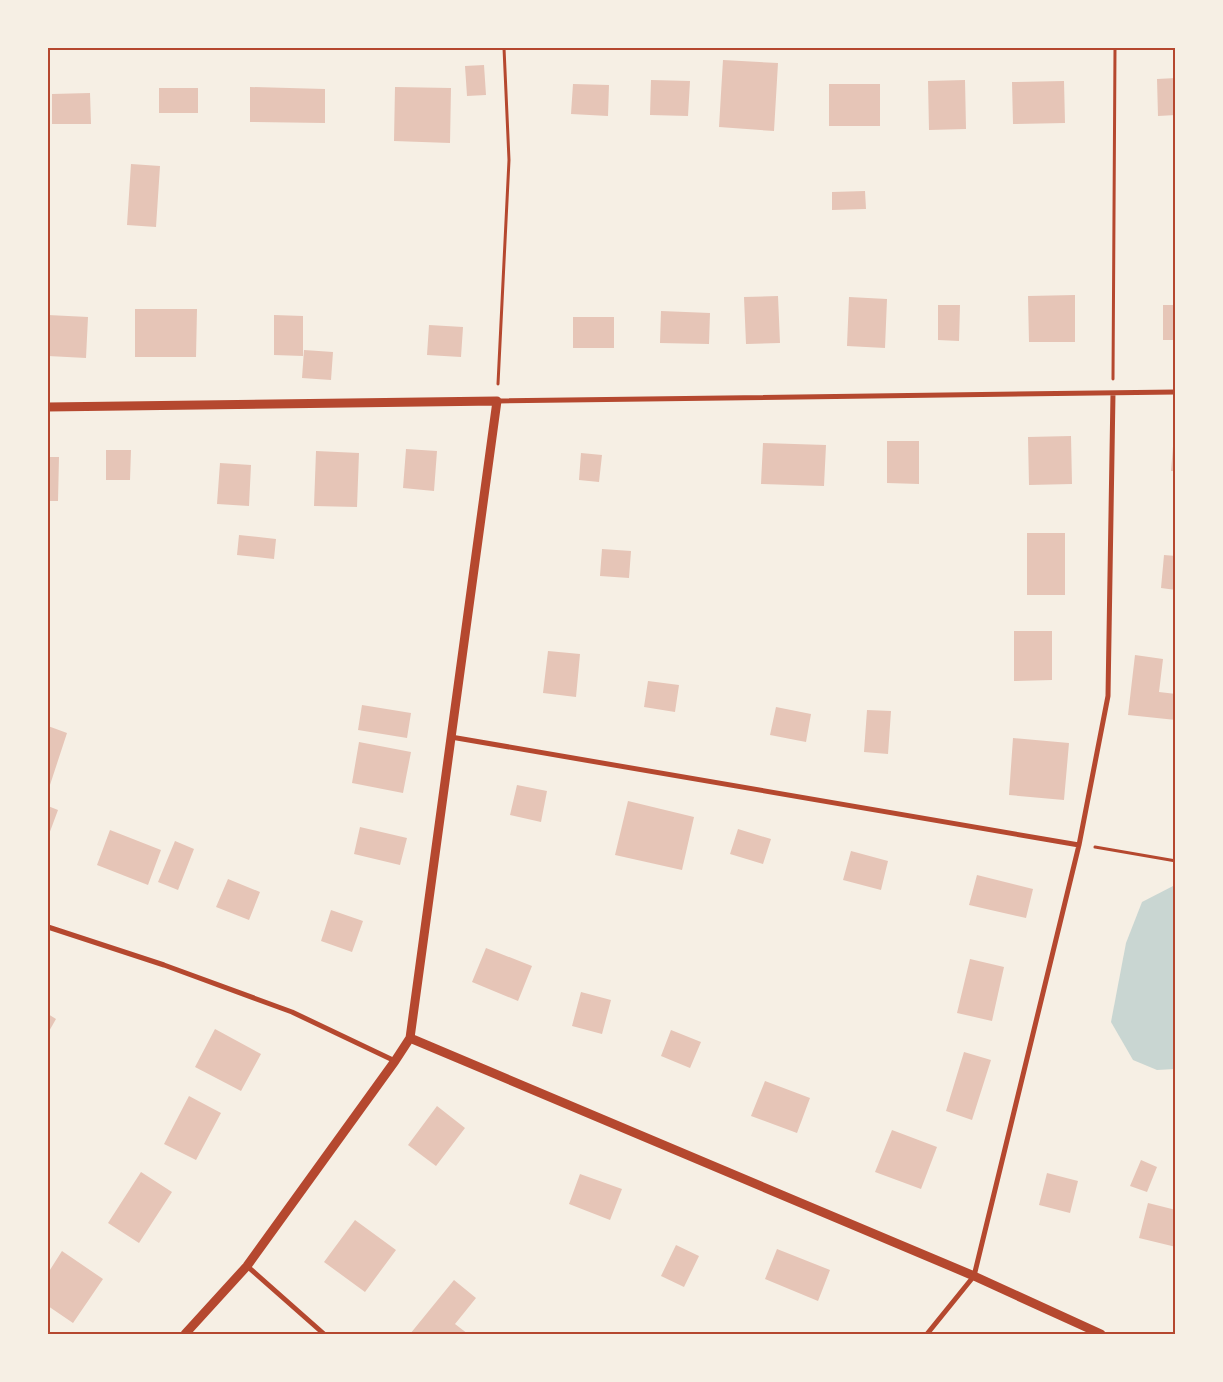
<svg xmlns="http://www.w3.org/2000/svg" width="1223" height="1382" font-family="Merriweather,serif">
  <style>
    .water { fill: #c9d6d2 }
    .building { fill: #e6c5b7 }
    .lines { fill: none; stroke-linecap: round; stroke-linejoin: round }
    .path { stroke: #b5482f; stroke-width: 3 }
    .minor { stroke: #b5482f; stroke-width: 5 }
    .tertiary { stroke: #b5482f; stroke-width: 9 }
    .neatline { fill: none; stroke: #b5482f; stroke-width: 2 }
  </style>
  <rect width="100%" height="100%" fill="#f6efe4"/>
  <path class="water" d="M1175 885V1069L1157 1070 1133 1060 1111 1022 1126 943 1142 902Z"/>
  <path class="building" d="M723 60 778 63 774 131 719 127Z
    M484 65 486 95 467 96 465 66Z
    M1176 78V115L1158 116 1157 79Z
    M651 80 690 81 688 116 650 115Z
    M965 80 966 129 929 130 928 81Z
    M1064 81 1065 123 1013 124 1012 82Z
    M573 84 609 85 608 116 571 114Z
    M829 84H880V126H829Z
    M250 87 325 89V123L250 122Z
    M395 87 451 88 450 143 394 141Z
    M159 88H198V113H159Z
    M90 93 91 124H52V94Z
    M131 164 160 166 156 227 127 225Z
    M865 191 866 209 832 210V192Z
    M1075 295V342H1029L1028 296Z
    M778 296 780 343 746 344 744 297Z
    M849 297 887 299 885 348 847 346Z
    M938 305H960L959 341 938 340Z
    M1163 305H1176V340H1163Z
    M135 309H197L196 357H135Z
    M661 311 710 313 709 344 660 343Z
    M48 315 88 317 86 358 48 356Z
    M274 315 303 316V356L274 355Z
    M573 317H614V348H573Z
    M429 325 463 327 461 357 427 355Z
    M304 350 333 352 331 380 302 378Z
    M1174 434H1176V471H1171Z
    M1071 436 1072 484 1029 485 1028 437Z
    M887 441H919V484L887 483Z
    M763 443 826 445 824 486 761 484Z
    M406 449 437 451 434 491 403 488Z
    M106 450H131L130 480H106Z
    M316 451 359 453 357 507 314 506Z
    M581 453 602 455 599 482 579 480Z
    M48 457H59L58 501H48Z
    M220 463 251 465 249 506 217 504Z
    M1027 533H1065V595H1027Z
    M239 535 276 539 274 559 237 555Z
    M602 549 631 551 629 578 600 576Z
    M1164 555 1176 556V590L1161 588Z
    M1014 631H1052V680L1014 681Z
    M548 651 580 654 576 697 543 693Z
    M1135 655 1163 659 1159 692 1176 694V720L1128 715Z
    M648 681 679 685 675 712 644 707Z
    M362 705 411 713 407 738 358 730Z
    M776 707 811 714 806 742 770 735Z
    M867 710 891 711 888 754 864 752Z
    M48 726 67 733 48 791Z
    M1013 738 1069 743 1064 800 1009 795Z
    M359 742 411 752 403 793 352 783Z
    M517 785 547 791 541 822 510 815Z
    M628 801 694 817 682 870 615 855Z
    M48 806 58 810 48 837Z
    M360 827 407 838 400 865 354 854Z
    M738 829 771 839 763 864 730 854Z
    M110 830 161 850 148 885 97 865Z
    M175 841 194 849 178 890 158 882Z
    M851 851 888 861 881 890 843 880Z
    M977 875 1033 889 1026 918 969 905Z
    M228 879 260 892 249 920 216 907Z
    M331 910 363 921 352 952 321 941Z
    M486 948 532 966 518 1001 472 982Z
    M970 959 1004 967 992 1021 957 1013Z
    M581 992 611 1000 602 1034 572 1026Z
    M48 1014 56 1019 48 1033Z
    M215 1029 261 1054 241 1091 195 1067Z
    M671 1030 701 1042 690 1068 661 1056Z
    M964 1052 991 1060 972 1120 946 1111Z
    M765 1081 810 1098 797 1133 751 1116Z
    M189 1096 221 1113 196 1160 164 1144Z
    M437 1106 465 1128 436 1166 408 1145Z
    M892 1130 937 1147 921 1189 875 1172Z
    M1141 1160 1157 1167 1147 1192 1130 1186Z
    M141 1172 172 1192 139 1243 108 1223Z
    M1047 1173 1078 1181 1070 1213 1039 1205Z
    M580 1174 622 1189 610 1220 569 1204Z
    M1148 1203 1176 1210V1247L1139 1238Z
    M355 1220 396 1250 365 1292 324 1262Z
    M676 1245 699 1256 684 1287 661 1276Z
    M777 1249 830 1270 818 1301 765 1279Z
    M62 1251 103 1279 73 1323 48 1306V1273Z
    M454 1280 476 1298 455 1324 468 1334H410Z"/>
  <g class="lines">
    <path class="path" d="M1113 379 1115 48
      M498 384 509 160 504 48
      M1095 847 1176 861"/>
    <path class="minor" d="M497 401 1176 392
      M451 737 1079 845
      M48 927 164 965 292 1012 395 1061
      M247 1266 324 1334
      M927 1334 974 1276 1079 845 1108 696 1113 393"/>
    <path class="tertiary" d="M48 407 497 401 410 1038 395 1061 247 1266 185 1334
      M410 1038 974 1276 1101 1334"/>
  </g>
  <rect width="1223" height="1382" fill="none" stroke="#f6efe4" stroke-width="98"/>
  <rect x="49" y="49" width="1125" height="1284" class="neatline"/>
</svg>
